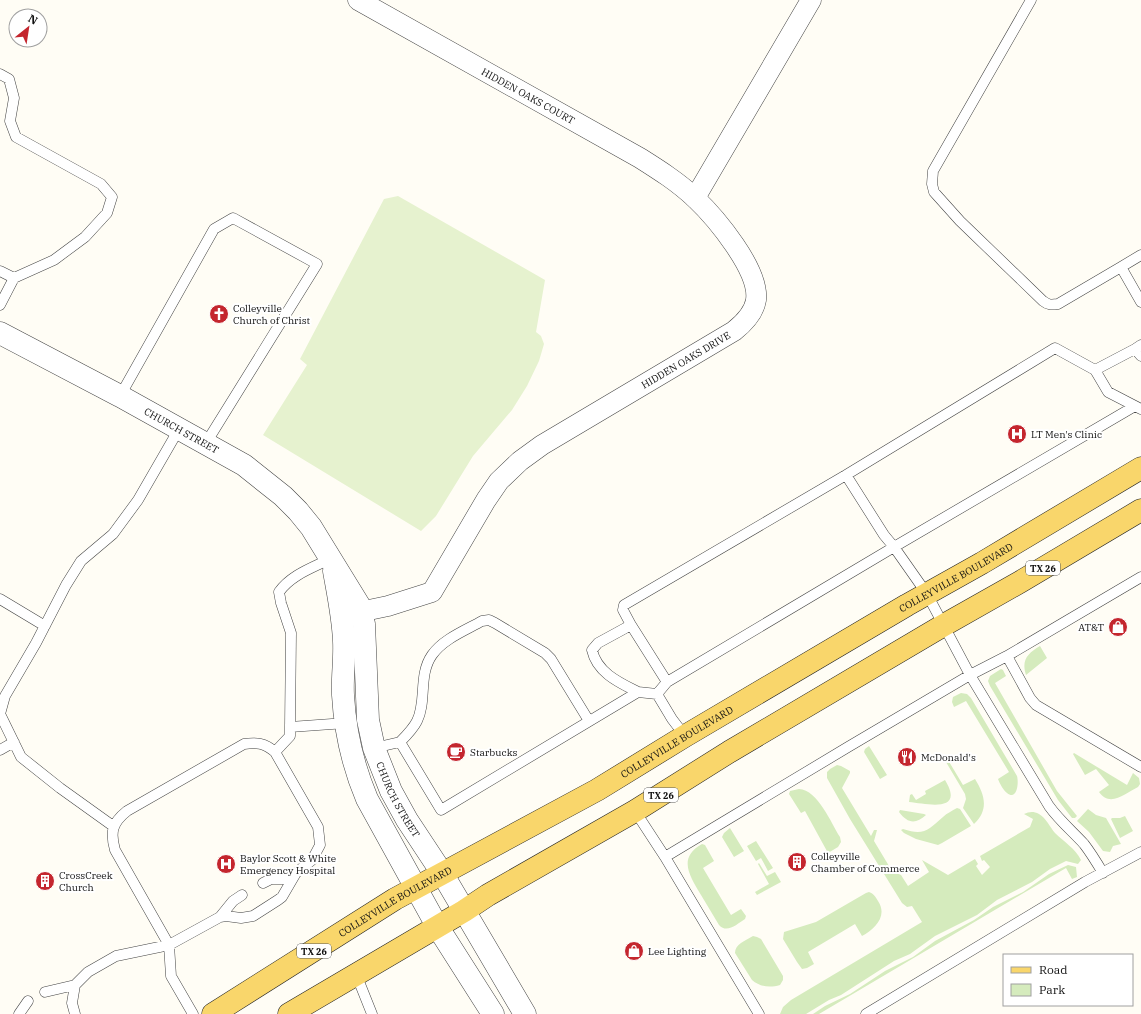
<svg xmlns="http://www.w3.org/2000/svg" width="1141" height="1014" font-family="'IBM Plex Serif',serif">
  <style>
    .green { fill: #d5ebbd }
    .pitch { fill: #e6f2cf }
    .lines { fill: none; stroke-linecap: round; stroke-linejoin: round }
    .service-casing { stroke: #444; stroke-width: 11 }
    .minor-casing { stroke: #444; stroke-width: 21 }
    .tertiary-casing { stroke: #444; stroke-width: 23 }
    .primary-casing { stroke: #222; stroke-width: 23 }
    .service { stroke: #fff; stroke-width: 10 }
    .minor { stroke: #fff; stroke-width: 20 }
    .tertiary { stroke: #fff; stroke-width: 22 }
    .primary { stroke: #f9d66b; stroke-width: 22 }
    .labels { text-anchor: middle; dominant-baseline: central; stroke-width: 4; stroke-linejoin: round; paint-order: stroke }
    .shield { fill: #fff; stroke: #585858; stroke-width: 1 }
    .shield-label { font-size: 9px; font-weight: bold; fill: #111 }
    .street-label { font-size: 10px; fill: #111; stroke: #fff }
    .poi-label { font-size: 10px; fill: #111; stroke: #fff; text-anchor: start }
  </style>
  <rect width="100%" height="100%" fill="#fffdf5"/>
  <path class="green" d="M1040 646 1047 658 1026 675C1021 660 1028 653 1040 646Z
    M1001 669 1003 670 1006 676 995 683 1057 791 1077 816 1075 818H1072L1058 800 990 686 988 681 990 676Z
    M961 693 967 694 971 698 1017 776C1019 783 1017 801 1007 793 1003 790 1000 784 998 779L1009 772 966 701 954 707 952 702 953 697Z
    M869 746 887 775 880 779 864 752 865 749Z
    M1074 753 1127 785 1133 773 1139 778 1140 784 1138 787C1126 793 1110 808 1099 792L1109 785 1096 769 1085 775 1073 754Z
    M945 755 963 785 975 779C985 795 989 810 974 824L963 808 966 799 965 794 943 757Z
    M837 765 841 766 850 771V773L842 788 871 836 874 830H877L874 841 892 871 901 875 908 886 929 872 922 860 948 875 975 859 978 864 976 866 982 875 990 867 984 860 982 861 980 856 1030 827 1033 819 1024 814C1029 812 1033 811 1039 814 1046 818 1050 827 1055 833 1064 842 1075 848 1081 860L1078 864 1066 861 1050 869 1032 882 997 900 977 915 935 936 910 954 894 961 841 995 829 1000 806 1014H780L783 1007 791 1000 922 922 912 906 907 907 902 903 850 819 827 778V772L830 769Z
    M945 780C965 813 928 804 909 802L910 795 912 794 916 800 926 794 925 791Z
    M799 789C818 790 831 823 840 837L841 842 838 847 828 853 805 811 801 813 789 794 790 791Z
    M957 808 960 809 971 826 942 843 938 845 916 839 904 833 901 830 903 829C924 836 928 830 943 817 947 813 952 811 957 808Z
    M1088 809 1096 815 1106 818 1121 844 1113 846 1110 852 1103 851 1089 832 1077 821Z
    M900 810 924 814 926 815C916 824 908 824 899 812Z
    M1125 816 1133 831 1120 838 1111 819 1112 818H1120Z
    M730 828 744 851 734 857 722 837 724 833Z
    M756 841 773 868 768 871 761 858 756 861 747 846Z
    M702 844 705 845 714 861 703 868 731 915 741 909 746 916 745 919C737 924 727 934 719 925 713 915 707 905 701 895 690 876 677 858 702 844Z
    M759 863 767 876 775 872 781 882 757 895 755 892 769 884 758 864Z
    M1068 865 1076 867 1077 877 1072 879 1066 868 819 1014H813L825 1006 850 994 885 971 913 957 935 941 974 920 993 907 1023 892 1049 874Z
    M869 892C874 894 875 896 878 901 888 916 875 929 862 936L855 924 808 952 814 964 807 968 802 969 797 962 783 939 784 932 816 922 866 893Z
    M753 936 757 937 761 939 783 976V980L780 985C770 988 760 987 752 980L735 953C735 944 745 941 753 936Z"/>
  <path class="pitch" d="M398 196 545 280 536 332 541 336 544 344 539 361 527 386 512 410 473 456 436 516 421 531 263 435 307 365 300 359 384 199Z"/>
  <g class="lines">
    <g class="service-casing">
      <path id="service" d="M1031 0 933 171 932 184 934 192 960 221 1043 301C1048 305 1051 305 1058 304L1121 267
        M0 74 9 79 14 98 10 121 16 137 101 184 112 197 107 213 85 237 54 260 14 278
        M1141 255 1121 267 1141 302
        M0 271 14 278 0 305
        M1141 345 1135 349 1141 356
        M1095 370 1135 349
        M120 396 214 229 233 218 317 264 206 443
        M846 475 884 535 894 547 927 594 970 675 1049 806C1059 820 1072 831 1084 844 1091 853 1097 863 1103 873
        M0 599 45 626
        M631 625 667 682
        M1007 656 1030 698 1036 705 1141 767
        M638 692 657 694 667 682 894 547 1135 406
        M657 694 672 719 685 736
        M290 727 346 723
        M400 742C406 736 413 729 417 721 427 701 418 675 432 655 443 639 466 630 482 621L489 620 495 623 545 653 551 659 589 721
        M374 748 400 742 441 810 638 692C620 683 597 673 592 650L598 643 631 625 623 610 624 605 846 475 1055 348 1095 370 1108 392 1141 409
        M0 750 14 742
        M275 752C265 743 256 742 244 744L127 811C112 823 110 832 115 850L169 945 220 917 226 916 241 918 253 916 278 900 282 897 296 873 312 860 320 845 318 827 275 752 290 736V727L291 633 281 603 279 592C291 575 312 568 330 559
        M635 811 665 857 759 1014
        M113 826 60 788 21 757 0 714 5 696 36 643 66 585 81 561 113 534 138 500 179 429
        M665 857 848 747 970 675 1007 656 1141 577
        M263 883 271 879H292
        M220 917 233 901 242 895
        M356 974 372 1014
        M45 992 75 985
        M19 1014 28 1001
        M75 1014 72 1003 75 985 88 972 116 956 169 945 171 976 193 1014
        M866 1014 1085 882 1141 852"/>
    </g>
    <g class="minor-casing">
      <g id="minor">
        <path d="M695 198 811 0"/>
        <path id="s1" d="M345 615 388 606 432 592 486 500 499 481 520 461 542 445 734 331C744 323 754 313 756 300 760 270 715 217 695 198 678 182 659 170 640 158L358 0"/>
      </g>
    </g>
    <g class="tertiary-casing">
      <g id="tertiary">
        <path id="s2" d="M0 333 120 396 244 465 283 496 298 511 311 527 359 605 364 624 368 720 374 748 391 791 407 820 442 873 525 1014"/>
        <path d="M334 571C338 594 343 617 344 641 345 659 342 677 343 695 345 731 353 766 367 799L437 926 493 1014"/>
      </g>
    </g>
    <g class="primary-casing">
      <g id="primary">
        <path id="s3" d="M213 1014 395 899 597 790 685 736 907 605 982 563 1141 468"/>
        <path d="M289 1014 464 911 488 895 635 811 729 752 944 625 1020 582 1141 510"/>
      </g>
    </g>
    <use href="#service" class="service"/>
    <use href="#minor" class="minor"/>
    <use href="#tertiary" class="tertiary"/>
    <use href="#primary" class="primary"/>
  </g>
  <defs>
    <g id="church-disc" transform="scale(1)"><circle r="9.5" fill="#c4262e" stroke="#fff"/><path d="M-1.2-6h2.4v3.5h3.3v2.4h-3.3V6h-2.4V-.1h-3.3v-2.4h3.3Z" fill="#fff"/></g>
    <g id="hospital-disc" transform="scale(1)"><circle r="9.5" fill="#c4262e" stroke="#fff"/><path d="M-5-5h3v3.5h4V-5h3V5h-3V1.5h-4V5h-3Z" fill="#fff"/></g>
    <g id="shop-disc" transform="scale(1)"><circle r="9.5" fill="#c4262e" stroke="#fff"/><path d="M-5-2.5h2.3a2.7 3.5 0 0 1 5.4 0H5L5.5 6h-11ZM-1.5-2.5h3a1.5 2.3 0 0 0-3 0Z" fill="#fff"/></g>
    <g id="cafe-disc" transform="scale(1)"><circle r="9.5" fill="#c4262e" stroke="#fff"/><path d="M-5.5-4.5H6V0H3Q3 3.5 0 3.5H-2.5Q-5.5 3.5-5.5 0ZM3-3.2v2h1.7v-2ZM-6 4.5H4V6H-6Z" fill="#fff"/></g>
    <g id="restaurant-disc" transform="scale(1)"><circle r="9.5" fill="#c4262e" stroke="#fff"/><path d="M-5-6h1v4h1v-4h1v4h1v-4h1v5L-1.5 .5V6h-2V.5L-5-1ZM5-6V6H3V1.5H1.5Q1.5-4 5-6Z" fill="#fff"/></g>
    <g id="building-disc" transform="scale(1)"><circle r="9.5" fill="#c4262e" stroke="#fff"/><path d="M-4-6H4V6H1V3H-1V6H-4ZM-2.5-4.3h1.7v1.8h-1.7ZM.8-4.3h1.7v1.8H.8ZM-2.5-1h1.7V.8h-1.7ZM.8-1h1.7V.8H.8Z" fill="#fff"/></g>
  </defs>
  <g fill-rule="evenodd">
    <use href="#church-disc" x="219" y="314"/>
    <use href="#hospital-disc" x="1017" y="434"/>
    <use href="#shop-disc" x="1118" y="627"/>
    <use href="#cafe-disc" x="456" y="752"/>
    <use href="#restaurant-disc" x="907" y="757"/>
    <use href="#building-disc" x="797" y="862"/>
    <use href="#hospital-disc" x="226" y="864"/>
    <use href="#building-disc" x="45" y="881"/>
    <use href="#shop-disc" x="634" y="951"/>
  </g>
  <g class="labels">
    <g class="shield">
      <rect x="1026" y="561" width="34" height="14" rx="3"/>
      <rect x="644" y="788" width="34" height="14" rx="3"/>
      <rect x="297" y="944" width="34" height="14" rx="3"/>
    </g>
    <g class="shield-label">
      <text x="1043" y="568">TX 26</text>
      <text x="661" y="795">TX 26</text>
      <text x="314" y="951">TX 26</text>
    </g>
    <g class="street-label">
      <text transform="translate(528 96) rotate(29)">HIDDEN OAKS COURT</text>
      <text stroke="none"><textPath href="#s1" startOffset="443">HIDDEN OAKS DRIVE</textPath></text>
      <text stroke="none"><textPath href="#s2" startOffset="206">CHURCH STREET</textPath></text>
      <text stroke="none"><textPath href="#s3" startOffset="862">COLLEYVILLE BOULEVARD</textPath></text>
      <text stroke="none"><textPath href="#s3" startOffset="538">COLLEYVILLE BOULEVARD</textPath></text>
      <text stroke="none"><textPath href="#s2" startOffset="662">CHURCH STREET</textPath></text>
      <text stroke="none"><textPath href="#s3" startOffset="214">COLLEYVILLE BOULEVARD</textPath></text>
    </g>
    <g class="poi-label">
      <text x="233" y="308">Colleyville<tspan x="233" dy="12">Church of Christ</tspan></text>
      <text x="1031" y="434">LT Men's Clinic</text>
      <text x="1104" y="627" text-anchor="end">AT&amp;T</text>
      <text x="470" y="752">Starbucks</text>
      <text x="921" y="757">McDonald's</text>
      <text x="811" y="856">Colleyville<tspan x="811" dy="12">Chamber of Commerce</tspan></text>
      <text x="240" y="858">Baylor Scott &amp; White<tspan x="240" dy="12">Emergency Hospital</tspan></text>
      <text x="59" y="875">CrossCreek<tspan x="59" dy="12">Church</tspan></text>
      <text x="648" y="951">Lee Lighting</text>
    </g>
  </g>
  <rect x="1003" y="954" width="130" height="52" fill="#ffffff" stroke="#a0a0a0"/>
  <rect x="1011" y="967" width="20" height="6" fill="#f9d66b" stroke="#a0a0a0"/>
  <text x="1039" y="974" font-size="12" fill="#111111">Road</text>
  <rect x="1011" y="984" width="20" height="12" fill="#d5ebbd" stroke="#a0a0a0"/>
  <text x="1039" y="994" font-size="12" fill="#111111">Park</text>
  <g transform="translate(28 28) rotate(30)"><circle r="19" fill="#ffffff" stroke="#a0a0a0"/>
  <path d="M0-3L7 15L0 10L-7 15Z" fill="#c4262e"/>
  <text y="-6" font-size="11" font-weight="bold" text-anchor="middle" fill="#111111">N</text>
  </g>
</svg>
